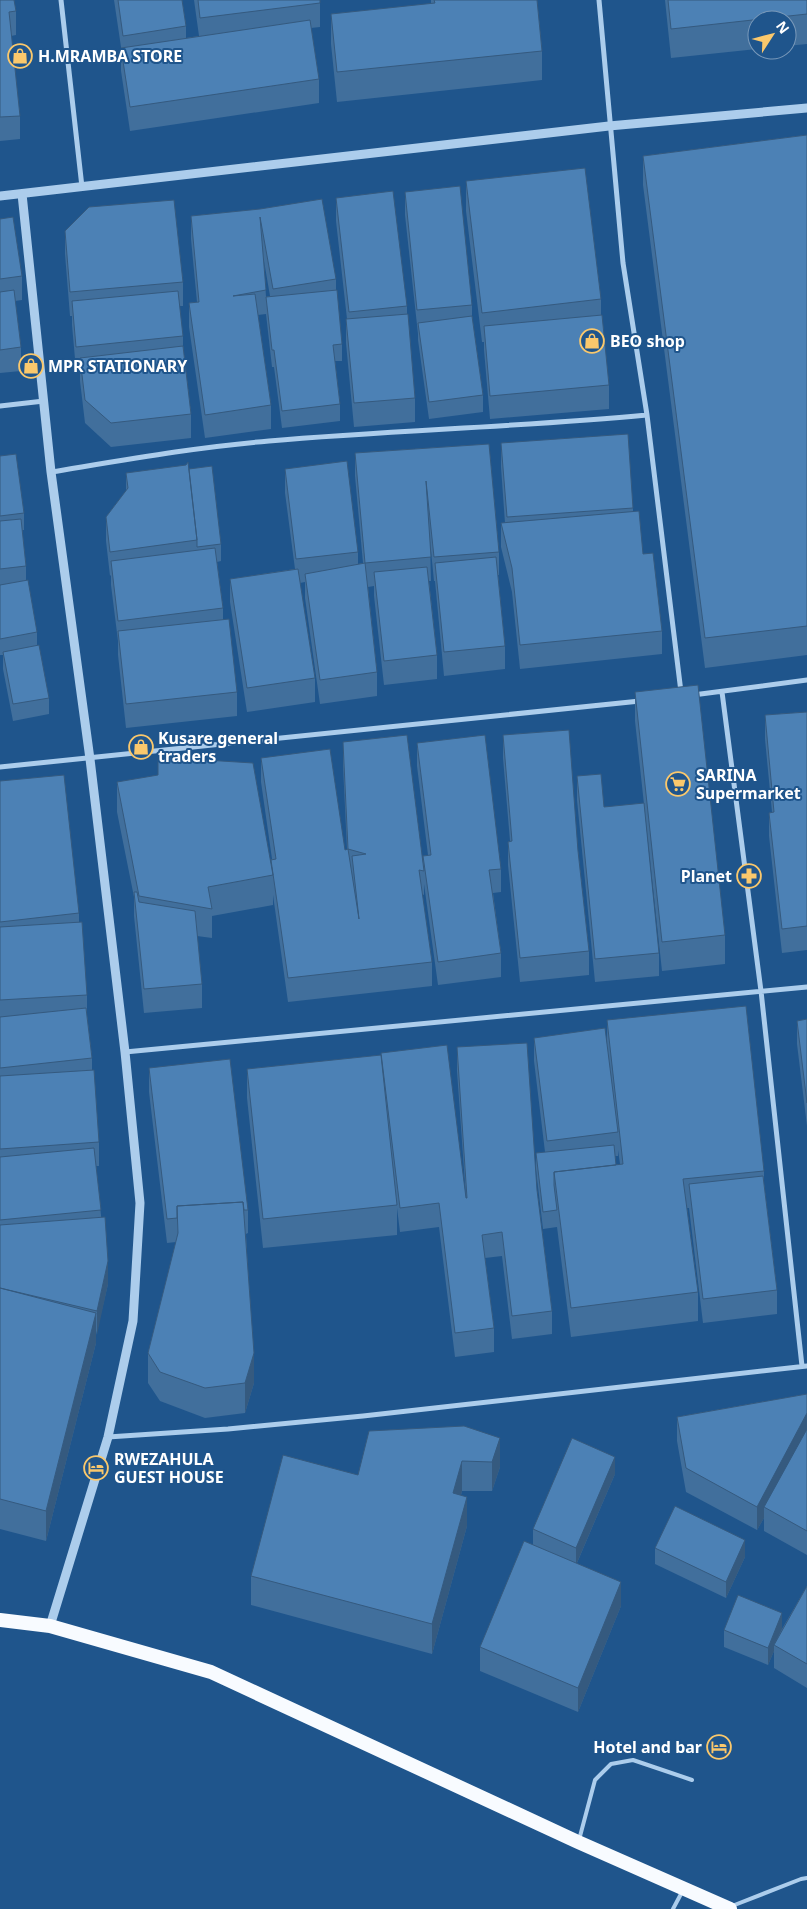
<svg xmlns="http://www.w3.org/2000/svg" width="807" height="1909" font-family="'Noto Sans',sans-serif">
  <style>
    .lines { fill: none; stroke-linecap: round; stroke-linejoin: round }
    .service { stroke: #accdec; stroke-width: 4 }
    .minor { stroke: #accdec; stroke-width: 5 }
    .tertiary { stroke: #accdec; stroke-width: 9 }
    .trunk { stroke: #f8fbff; stroke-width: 14 }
    .wall { fill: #416f9c; fill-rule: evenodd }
    .shaded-wall { fill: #355a7f }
    .building { fill: #4c81b5; stroke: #355a7f }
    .labels { text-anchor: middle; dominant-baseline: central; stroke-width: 4; stroke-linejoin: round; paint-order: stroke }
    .poi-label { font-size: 16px; font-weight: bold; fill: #fff; stroke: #1f558c; text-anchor: start }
  </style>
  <rect width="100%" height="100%" fill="#1f558c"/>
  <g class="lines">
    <path class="service" d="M579 1840 595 1780 611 1764 633 1760 692 1780
      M732 1906 801 1879 807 1878
      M673 1909 682 1892"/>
    <path class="minor" d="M61 0 82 187
      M599 0 623 263 647 415 681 692
      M0 406 44 401
      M51 472C124 460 196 447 269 441 395 430 521 427 647 415
      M722 692 761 991 802 1366
      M693 695 807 680
      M0 767 640 701
      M125 1052 807 987
      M108 1437 228 1429 363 1416 807 1366"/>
    <path class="tertiary" d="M22 194 51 472 90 759 125 1052 140 1203 133 1321 108 1437 50 1626
      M0 196 609 126 807 108"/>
    <path class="trunk" d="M0 1620 50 1626 211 1672 578 1842 730 1909"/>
  </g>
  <path class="wall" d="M0 0 16 11V35L11 36 20 116V139L0 141Z
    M114 0H182L186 26V38L199 36 194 0H320V27L311 28 319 79V103L130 131 121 71V47Z
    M431 0H537L542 51V80L337 102 331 44V14L431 4Z
    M665 0H807V44L787 46V20H757V49L671 58Z
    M807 135V655L705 668 643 185V156Z
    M466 181 601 299V316L609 385V409L490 419 484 350V342H482L466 211Z
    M405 192 472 305V316L483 395V412L429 419 418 340V334L405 215Z
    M336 198 407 306V314L415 398V422L354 427 346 343V319H347L336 221Z
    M260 209 336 279V290L342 344V361H335L340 404V421L282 428 274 367H272L266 314 258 315 271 405V429L205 438 189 327V303L197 302 191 239V216ZM264 261 270 296 266 297Z
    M0 219 22 276V300L15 301 21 347V371L0 373Z
    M65 231 183 282V306H179L183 336V346L191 414V438L111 447 85 423 80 381V370H76L72 325V316H70L65 254Z
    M501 443 633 508V511L643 554 662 631V654L520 669 512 592 501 547V523H505L501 467Z
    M489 444 499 552V575H498L505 646V669L444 676 435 581H434L430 541 431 581H429L437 655V679L384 685 374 596V586L368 587 377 672V696L320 704 305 598V582L300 583 315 678V702L247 712 230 602V579L295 569 285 493V469L358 552V564L363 563 355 476V453Z
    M0 456 24 513V530H22L26 566V581L37 632V645L49 698V714L13 721 3 669V655H0Z
    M189 469 221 544V561L217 562 223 608V619L237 692V716L126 728 118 655V641L111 585V575L110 576 106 541V517L126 491V473Z
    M635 692 725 935V964L662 971 635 721Z
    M807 712V950L782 953 769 836V813L772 812 765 739V715Z
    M503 735 578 851 589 951V975L520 982 508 865V842L510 841 503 758Z
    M343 742 423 866V856L428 855 417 766V743L501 869V892L493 893 501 953V977L438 985 424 884V895L422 894 432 962V986L288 1002 273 895V905L212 916V938L197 936 202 984V1008L144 1013 134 916V897L117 812V782L271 866V860L272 859 261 782V758L345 850 347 849 343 766Z
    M577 776 604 807 659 953V976L595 982 577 800Z
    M0 781 79 913V922L87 995V1015L92 1058V1070L99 1142V1166H96L108 1284 96 1335V1343L46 1541 0 1529Z
    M807 1019V1126L797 1044V1021Z
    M607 1020 764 1171V1184L777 1290V1314L703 1323 689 1208H687L698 1292V1321L571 1337 557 1227 543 1229 536 1170V1153L545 1152 534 1061V1038L607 1046ZM618 1150 620 1164 616 1165 615 1156H618Z
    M457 1047 537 1190 552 1311V1334L512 1339 502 1256 485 1258 494 1328V1352L455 1357 439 1227 400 1232 397 1208V1235L263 1248 247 1098V1069L381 1060V1053L466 1198 457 1071Z
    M149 1068 248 1210V1233L246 1234 254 1383 245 1413 205 1418 160 1401 148 1383V1353L176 1242 167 1243 149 1092Z
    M807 1394V1555L764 1531V1518L757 1530 686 1492 677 1441V1417Z
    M464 1426 500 1467 492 1491H462L461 1495 467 1526 432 1654 251 1605V1576L358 1475Z
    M615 1474 577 1563 621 1606 578 1712 480 1671V1647L533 1545V1529Z
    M655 1548 745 1557 726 1598 655 1564Z
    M807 1586V1688L774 1668V1651L768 1665 724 1647V1630L782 1629Z"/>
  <path class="shaded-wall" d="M108 1261V1284L97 1335V1311Z
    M96 1313V1343L46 1541V1511Z
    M254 1353V1383L245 1413V1383Z
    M807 1413V1437L764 1507V1518L757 1530V1507Z
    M500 1438V1467L492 1491V1462Z
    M615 1457V1474L576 1565V1548Z
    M462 1461V1491L453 1522V1493Z
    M467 1497V1526L432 1654V1624Z
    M745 1540V1557L726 1598V1582Z
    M621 1582V1606L578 1712V1688Z
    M782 1613V1629L774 1645V1651L768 1665V1648Z"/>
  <path class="building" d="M0 0H14L16 11 9 12 20 116 0 117Z
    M118 0H182L186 26 123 36Z
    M198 0H320V3L200 18Z
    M434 0H537L542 51 337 72 331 14 435 3Z
    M668 0H807V14L671 29Z
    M310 20 319 79 130 107 121 48Z
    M807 135V626L705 638 643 156Z
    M585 168 601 299 482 313 466 181Z
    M460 186 472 305 417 310 405 192Z
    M393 191 407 306 349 312 336 198Z
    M322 199 336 279 273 289 260 217 266 290 233 296 255 294 271 405 205 415 189 303 199 302 191 216 260 209Z
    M174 200 183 282 70 292 65 231 89 207Z
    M13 217 22 276 0 279V219Z
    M14 290 21 347 0 350V292Z
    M337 290 342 344 333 345 340 404 282 411 274 350H272L266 297Z
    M178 291 183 336 76 347 72 301Z
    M408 314 415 398 354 403 346 319Z
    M602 315 609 385 490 396 484 326Z
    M472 316 483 395 429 402 418 323Z
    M183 346 191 414 111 423 85 400 80 358Z
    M628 434 633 508 507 517 501 443Z
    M489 444 499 552 434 557 426 481 431 557 365 563 377 672 320 680 305 574 365 563 355 453Z
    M16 454 24 513 0 516V456Z
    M347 461 358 552 296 559 285 469Z
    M188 462 197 540 110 552 106 517 128 488 126 473 186 465Z
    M212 466 221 544 197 547V540L189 469Z
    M639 511 643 554 653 553 662 631 520 645 512 568 501 523Z
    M21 519 26 566 0 569V521Z
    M215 548 223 608 118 621 111 561Z
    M496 557 505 646 444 652 435 563Z
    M427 567 437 655 384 661 374 572Z
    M298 569 315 678 247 688 230 579Z
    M28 580 37 632 0 639V585Z
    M229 619 237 692 126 704 118 631Z
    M39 645 49 698 13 704 3 652Z
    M698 685 725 935 662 942 635 692Z
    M807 712V926L782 929 769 813 774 812 765 715Z
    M569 730 578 851 589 951 520 958 508 842 512 841 503 735Z
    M407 735 424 871 419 870 432 962 288 978 271 860 276 859 261 758 330 749 345 850 348 849 359 919 352 856 366 854 348 849 343 742Z
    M485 735 501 869 489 870 501 953 438 962 423 856 431 855 417 743Z
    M158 757 253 763 273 875 208 887 212 909 139 896 117 782 158 775Z
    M601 774 604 807 644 803 659 953 595 959 577 776Z
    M64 775 79 913 0 922V781Z
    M134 892H137L139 902 195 911 202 984 144 989Z
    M82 922 87 995 0 1000V927Z
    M746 1006 764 1171 683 1179 698 1292 571 1308 554 1172 623 1164 607 1020Z
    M86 1008 92 1058 0 1068V1017Z
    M807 1019V1103L797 1021Z
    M605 1028 618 1132 547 1141 534 1038Z
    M527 1043 537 1190 552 1311 512 1316 502 1232 482 1235 494 1328 455 1333 439 1203 400 1208 381 1053 447 1045 466 1198H467L457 1047Z
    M381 1055 397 1205 263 1219 247 1069Z
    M230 1059 248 1210H244L243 1202 177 1206V1218L167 1219 149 1068Z
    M94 1070 99 1142 0 1149V1076Z
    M614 1145 616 1165 554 1172V1185L557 1210 543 1212 536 1153Z
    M94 1148 101 1210 0 1220V1157Z
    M763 1176 777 1290 703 1299 689 1184Z
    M243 1202 254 1353 245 1383 205 1388 160 1372 148 1353 178 1233 177 1206Z
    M105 1217 108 1261 97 1311 0 1288V1225Z
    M0 1288 96 1313 46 1511 0 1499Z
    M807 1394V1413L757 1507 686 1468 677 1417Z
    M464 1426 500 1438 492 1462 462 1461 453 1493 467 1497 432 1624 251 1576 283 1455 358 1475 369 1431Z
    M807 1429V1531L764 1507Z
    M572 1438 615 1457 576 1548 533 1529Z
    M675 1506 745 1540 726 1582 655 1548Z
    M524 1541 621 1582 578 1688 480 1647Z
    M807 1586V1664L774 1645Z
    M738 1595 782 1613 768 1648 724 1630Z"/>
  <defs>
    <g id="shop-ring" transform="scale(1.25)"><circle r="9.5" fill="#1f558c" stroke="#fac86c" stroke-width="1.5"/><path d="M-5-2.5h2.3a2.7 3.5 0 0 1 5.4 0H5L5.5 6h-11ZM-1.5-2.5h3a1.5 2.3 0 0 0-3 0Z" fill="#fac86c"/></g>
    <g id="supermarket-ring" transform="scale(1.25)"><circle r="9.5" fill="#1f558c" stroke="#fac86c" stroke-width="1.5"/><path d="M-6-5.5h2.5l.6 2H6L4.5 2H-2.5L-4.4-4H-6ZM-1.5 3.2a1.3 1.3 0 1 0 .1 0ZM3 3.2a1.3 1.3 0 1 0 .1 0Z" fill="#fac86c"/></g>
    <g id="pharmacy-ring" transform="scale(1.25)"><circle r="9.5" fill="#1f558c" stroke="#fac86c" stroke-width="1.5"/><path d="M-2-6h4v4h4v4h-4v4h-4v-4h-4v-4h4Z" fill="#fac86c"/></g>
    <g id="hotel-ring" transform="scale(1.25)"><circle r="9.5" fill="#1f558c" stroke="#fac86c" stroke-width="1.5"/><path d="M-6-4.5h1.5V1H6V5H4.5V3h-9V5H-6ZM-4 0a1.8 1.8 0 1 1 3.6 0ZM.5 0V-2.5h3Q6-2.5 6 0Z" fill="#fac86c"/></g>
  </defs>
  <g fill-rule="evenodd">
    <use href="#shop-ring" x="20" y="56"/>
    <use href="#shop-ring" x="592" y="341"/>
    <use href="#shop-ring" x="31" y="366"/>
    <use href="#shop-ring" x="141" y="747"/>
    <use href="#supermarket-ring" x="678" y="784"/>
    <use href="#pharmacy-ring" x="749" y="876"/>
    <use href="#hotel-ring" x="96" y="1468"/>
    <use href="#hotel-ring" x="719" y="1747"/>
  </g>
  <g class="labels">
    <g class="poi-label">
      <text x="38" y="56">H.MRAMBA STORE</text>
      <text x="610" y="341">BEO shop</text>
      <text x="48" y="366">MPR STATIONARY</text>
      <text x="158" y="738">Kusare general<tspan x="158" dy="18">traders</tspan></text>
      <text x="696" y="775">SARINA<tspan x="696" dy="18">Supermarket</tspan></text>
      <text x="732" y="876" text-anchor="end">Planet</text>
      <text x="114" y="1459">RWEZAHULA<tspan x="114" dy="18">GUEST HOUSE</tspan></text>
      <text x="702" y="1747" text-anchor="end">Hotel and bar</text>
    </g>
  </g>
  <g transform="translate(772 35) rotate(54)"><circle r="24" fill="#1f558c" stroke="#7999ba"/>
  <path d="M0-4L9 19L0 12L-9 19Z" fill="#fac86c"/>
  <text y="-8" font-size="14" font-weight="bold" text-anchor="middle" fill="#ffffff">N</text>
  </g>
</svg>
